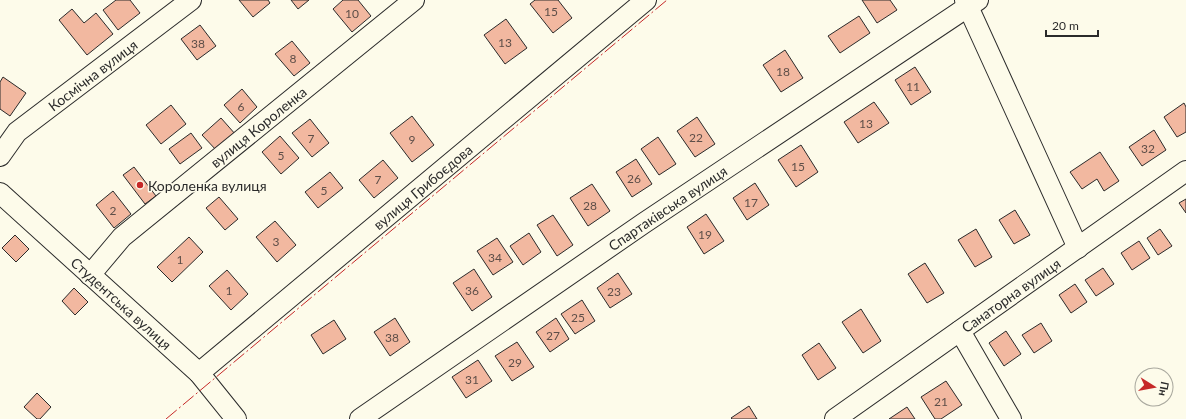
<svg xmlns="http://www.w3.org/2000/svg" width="1186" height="419" font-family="Lato,sans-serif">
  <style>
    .building { fill: #f2b8a0; stroke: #2b2b2b }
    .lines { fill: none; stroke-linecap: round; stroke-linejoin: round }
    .minor-casing { stroke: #2b2b2b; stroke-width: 22 }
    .minor { stroke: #fdfbea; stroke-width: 20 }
    .power { stroke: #c62828; stroke-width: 1; stroke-dasharray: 14 3 2 3; stroke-linecap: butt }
    .poi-dot { fill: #c62828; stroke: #fdfbea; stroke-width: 1.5 }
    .labels { text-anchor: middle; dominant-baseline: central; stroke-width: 3; stroke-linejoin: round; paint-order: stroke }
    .number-label { font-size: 12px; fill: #5d4e48 }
    .street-label { font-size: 14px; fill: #2b2b2b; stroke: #fdfbea }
    .poi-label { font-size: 14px; fill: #2b2b2b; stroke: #fdfbea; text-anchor: start }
  </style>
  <rect width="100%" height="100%" fill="#fdfbea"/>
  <path class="building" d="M116 0H130L140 13 118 30 103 10Z
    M239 0H268L270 3 253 17Z
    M291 0H309L298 9Z
    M343 0H358L371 16 352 32 333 9Z
    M535 0H558L572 18 553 33 530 4Z
    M862 0H890L897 10 877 23Z
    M72 9 84 23 96 13 113 34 87 55 59 20Z
    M859 16 870 33 840 53 828 36Z
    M506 19 527 48 505 64 484 35Z
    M200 25 216 46 197 60 181 39Z
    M292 41 310 63 294 76 275 54Z
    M785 50 803 78 781 92 763 65Z
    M915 67 931 92 911 105 895 80Z
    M3 77 26 93 10 116 0 109V82Z
    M242 89 257 107 240 123 224 105Z
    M874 102 889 123 858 143 844 122Z
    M1184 103 1186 107V132L1177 137 1164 117Z
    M171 105 186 124 161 144 146 125Z
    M412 116 434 145 412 162 390 133Z
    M697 117 715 144 695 157 677 131Z
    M221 118 236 135 217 151 202 135Z
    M310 119 329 143 312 157 292 133Z
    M1154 130 1166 150 1142 166 1129 147Z
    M191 133 202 148 180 164 169 149Z
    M280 136 299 158 281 174 262 152Z
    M658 137 676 164 659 175 641 149Z
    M801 145 818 172 796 187 778 160Z
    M1100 152 1119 181 1104 191 1097 179 1082 189 1070 172Z
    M636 159 652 184 632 197 616 172Z
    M383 160 398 178 374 198 359 180Z
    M134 167 156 196 145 204 123 175Z
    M330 172 343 188 318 208 305 192Z
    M755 183 769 205 747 220 733 198Z
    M592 184 610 211 588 226 570 198Z
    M113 191 131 214 114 228 96 205Z
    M219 197 238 219 225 230 206 208Z
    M1186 199V213L1179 203Z
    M1015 210 1030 235 1014 244 999 220Z
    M706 214 724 241 704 254 687 227Z
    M553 215 573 245 557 256 537 225Z
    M275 221 296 245 277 262 256 237Z
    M976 229 992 257 975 267 958 240Z
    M1160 229 1172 246 1158 255 1147 238Z
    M529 233 541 252 523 265 510 246Z
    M15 235 29 249 16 262 2 248Z
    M189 237 203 252 172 282 157 267Z
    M497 238 513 262 493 275 477 251Z
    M1139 241 1150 258 1132 270 1121 253Z
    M925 263 944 293 927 303 908 274Z
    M1103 268 1114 284 1096 296 1085 280Z
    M474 269 492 297 472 311 453 283Z
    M227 270 248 294 231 310 209 286Z
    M618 273 632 294 610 308 597 288Z
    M1075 284 1087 302 1071 313 1059 295Z
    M74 288 88 302 75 315 62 301Z
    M582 300 595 321 575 334 561 314Z
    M861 309 881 341 863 353 842 322Z
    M395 318 410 342 390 356 374 332Z
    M556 318 569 339 550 352 536 332Z
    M334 320 346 339 323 354 311 335Z
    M1041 323 1052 341 1034 353 1022 335Z
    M1006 331 1021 354 1004 366 989 343Z
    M517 342 534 367 512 381 495 356Z
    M819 343 836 368 818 380 802 355Z
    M478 360 492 381 466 398 452 377Z
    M946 381 962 405 941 419H935L921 397Z
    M37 393 51 407 40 419H37L24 407Z
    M749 406 757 419H732L731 418Z
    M907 407 915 419H889Z"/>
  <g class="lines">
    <g class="minor-casing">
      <g id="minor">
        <path d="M965 0 1078 248"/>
        <path id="s1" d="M0 156 17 132 191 0"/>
        <path id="s2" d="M0 193 199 373 236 419"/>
        <path id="s3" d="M90 275 122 237 414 0"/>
        <path d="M960 331 1011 419"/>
        <path id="s4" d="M199 373 646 0"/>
        <path id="s5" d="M360 419 644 223 978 0"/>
        <path id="s6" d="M835 419 1186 171"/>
      </g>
    </g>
    <use href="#minor" class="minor"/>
    <path class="power" d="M166 419 667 0"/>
  </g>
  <circle class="poi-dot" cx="140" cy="185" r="4"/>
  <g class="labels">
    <g class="number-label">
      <text x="551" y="11">15</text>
      <text x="352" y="13">10</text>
      <text x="505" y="42">13</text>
      <text x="198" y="43">38</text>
      <text x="293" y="58">8</text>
      <text x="783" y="71">18</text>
      <text x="913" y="86">11</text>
      <text x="241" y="106">6</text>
      <text x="866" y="123">13</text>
      <text x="696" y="137">22</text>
      <text x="311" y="138">7</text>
      <text x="412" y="139">9</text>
      <text x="1148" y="148">32</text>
      <text x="281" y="155">5</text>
      <text x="798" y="166">15</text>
      <text x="634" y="178">26</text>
      <text x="378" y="179">7</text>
      <text x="324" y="190">5</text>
      <text x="751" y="202">17</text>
      <text x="590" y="205">28</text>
      <text x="113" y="210">2</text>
      <text x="705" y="234">19</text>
      <text x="276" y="241">3</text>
      <text x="495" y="257">34</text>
      <text x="180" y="259">1</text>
      <text x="229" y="290">1</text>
      <text x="472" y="290">36</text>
      <text x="614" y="291">23</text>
      <text x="578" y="317">25</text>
      <text x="553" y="335">27</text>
      <text x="392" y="337">38</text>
      <text x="515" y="362">29</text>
      <text x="472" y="379">31</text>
      <text x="941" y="401">21</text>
    </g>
    <g class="street-label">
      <text stroke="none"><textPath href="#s1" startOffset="124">Космічна вулиця</textPath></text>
      <text stroke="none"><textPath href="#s3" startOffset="225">вулиця Короленка</textPath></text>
      <text stroke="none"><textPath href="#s4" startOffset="291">вулиця Грибоєдова</textPath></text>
      <text stroke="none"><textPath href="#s5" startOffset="373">Спартаківська вулиця</textPath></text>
      <text stroke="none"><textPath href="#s6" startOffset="215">Санаторна вулиця</textPath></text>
      <text stroke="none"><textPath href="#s2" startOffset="164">Студентська вулиця</textPath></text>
    </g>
    <g class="poi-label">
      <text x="148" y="185">Короленка вулиця</text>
    </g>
  </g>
  <g transform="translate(1154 387) rotate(101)"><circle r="19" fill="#fdfbea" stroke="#a9a89e"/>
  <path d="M0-3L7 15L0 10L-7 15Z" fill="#c62828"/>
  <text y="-6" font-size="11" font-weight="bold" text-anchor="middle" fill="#2b2b2b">Пн</text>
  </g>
  <path d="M1046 30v6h52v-6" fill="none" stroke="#2b2b2b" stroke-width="2"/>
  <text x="1052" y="30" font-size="12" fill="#2b2b2b" stroke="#fdfbea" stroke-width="3" paint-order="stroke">20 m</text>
</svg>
